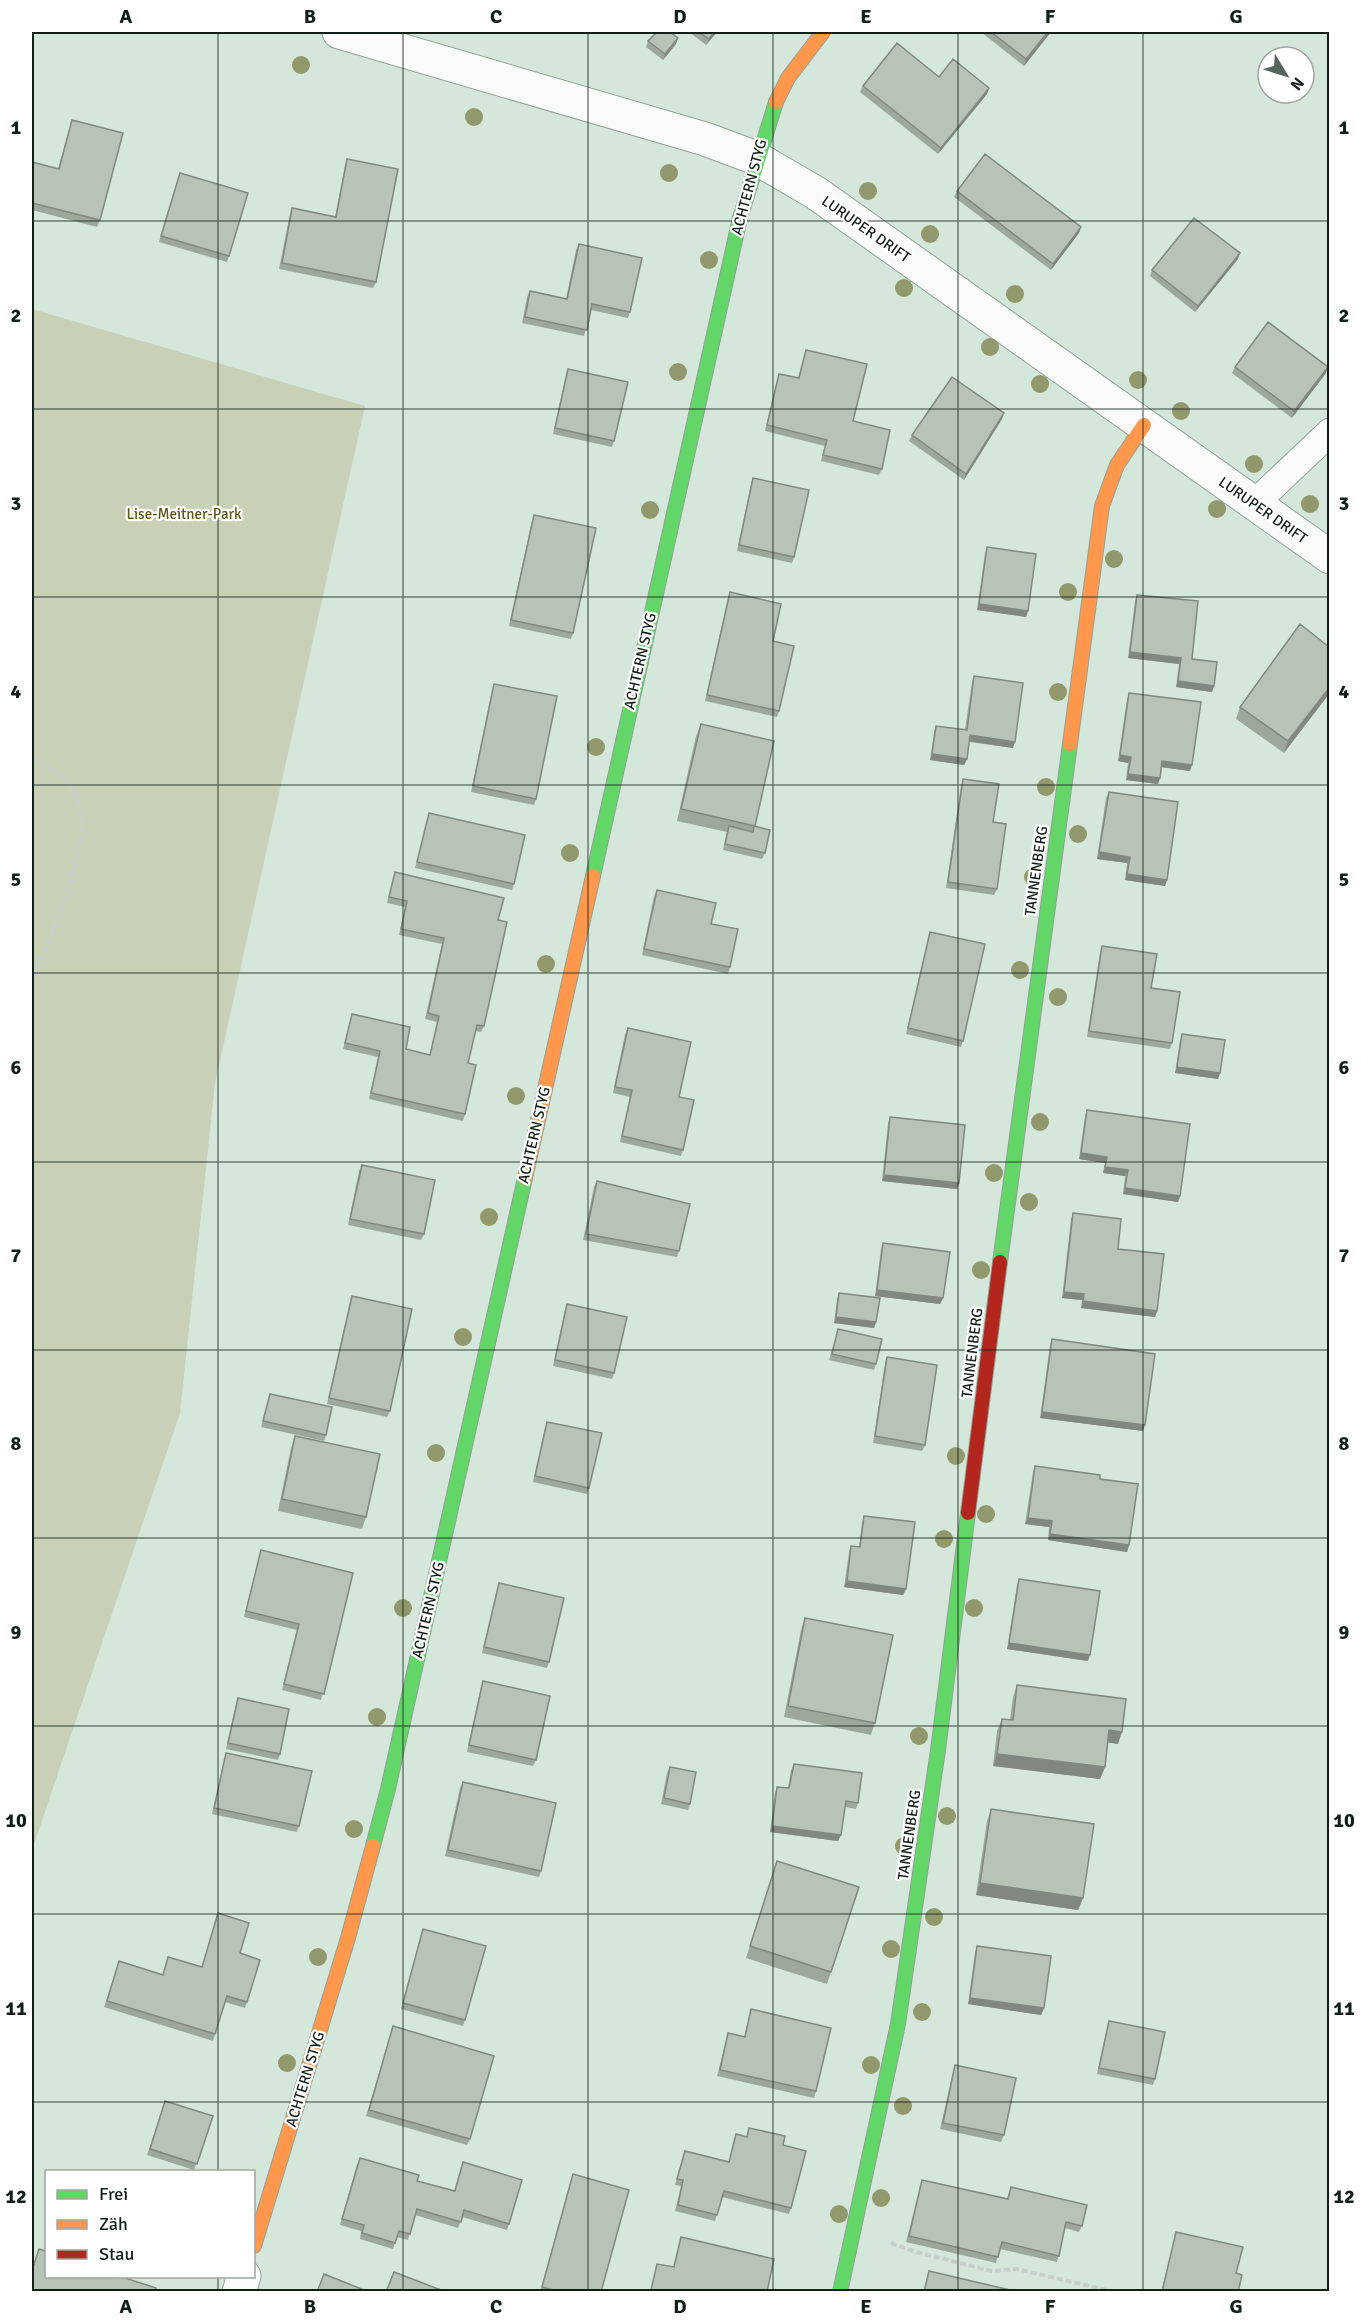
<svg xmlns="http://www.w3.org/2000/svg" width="1361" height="2323" font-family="Signika,sans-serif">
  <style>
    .green { fill: #c8d0b7 }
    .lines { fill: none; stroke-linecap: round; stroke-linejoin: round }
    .lane-casing { stroke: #93a298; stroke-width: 29 }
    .street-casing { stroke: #93a298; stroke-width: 35 }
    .fast-casing { stroke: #93a298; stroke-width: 16 }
    .slow-casing { stroke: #93a298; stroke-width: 16 }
    .jam-casing { stroke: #93a298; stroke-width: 16 }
    .path { stroke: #c8ceca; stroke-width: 4; stroke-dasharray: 6 3; stroke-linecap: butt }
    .lane { stroke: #f9fbf9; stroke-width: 27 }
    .street { stroke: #f9fbf9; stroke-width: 33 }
    .fast { stroke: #63d668; stroke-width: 14 }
    .slow { stroke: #ff974d; stroke-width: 14 }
    .jam { stroke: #b3261e; stroke-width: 14 }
    .tree { fill: #91986b }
    .wall { fill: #9da89d }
    .shaded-wall { fill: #808880 }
    .building { fill: #b7c3b7; stroke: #808880; stroke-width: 1.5 }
    .grid { fill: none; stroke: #121f16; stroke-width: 1.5; stroke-opacity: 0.55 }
    .labels { text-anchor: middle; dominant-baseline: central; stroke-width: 4.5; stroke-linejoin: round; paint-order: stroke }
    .street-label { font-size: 15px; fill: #121f16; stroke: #fff }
    .park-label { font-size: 15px; fill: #5b5811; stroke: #fff }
    .neatline { fill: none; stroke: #121f16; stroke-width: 2 }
    .grid-label { font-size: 20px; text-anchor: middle; font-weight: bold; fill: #121f16 }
  </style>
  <rect width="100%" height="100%" fill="#d4e7da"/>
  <path class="green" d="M32 309 365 406 215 1083 180 1413 32 1850Z"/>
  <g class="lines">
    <g class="lane-casing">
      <path id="lane" d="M1254 504 1330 432"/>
    </g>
    <g class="street-casing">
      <path id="street" d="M339 32 705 139 756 158 816 193 1330 557
        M239 2292 244 2276"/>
    </g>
    <g class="fast-casing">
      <path id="fast" d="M593 876 740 218 776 102
        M1000 1262 1070 744
        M373 1846 388 1789 525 1178
        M840 2292 898 2024 938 1750 968 1513"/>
    </g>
    <g class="slow-casing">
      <path id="slow" d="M776 102 788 78 823 32
        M1070 744 1102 506 1117 465 1144 425
        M525 1178 593 876
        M254 2246 348 1938 373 1846"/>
    </g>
    <g class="jam-casing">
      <path id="jam" d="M968 1513 1000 1262"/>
    </g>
    <path class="path" d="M32 759C57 767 78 787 81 815 86 854 50 942 32 979
      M891 2243 916 2252 992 2271 1017 2269 1115 2292"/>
    <use href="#lane" class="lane"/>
    <use href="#street" class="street"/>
    <use href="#fast" class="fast"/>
    <use href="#slow" class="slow"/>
    <use href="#jam" class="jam"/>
  </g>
  <g class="tree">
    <circle cx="301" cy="65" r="9"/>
    <circle cx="474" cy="117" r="9"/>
    <circle cx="669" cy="173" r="9"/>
    <circle cx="868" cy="191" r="9"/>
    <circle cx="930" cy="234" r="9"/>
    <circle cx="709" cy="260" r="9"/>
    <circle cx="904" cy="288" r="9"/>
    <circle cx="1015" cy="294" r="9"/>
    <circle cx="990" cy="347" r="9"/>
    <circle cx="678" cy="372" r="9"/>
    <circle cx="1138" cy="380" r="9"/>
    <circle cx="1040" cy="384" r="9"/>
    <circle cx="1181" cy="411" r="9"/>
    <circle cx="1254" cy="464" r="9"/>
    <circle cx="1310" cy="504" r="9"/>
    <circle cx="1217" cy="509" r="9"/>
    <circle cx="650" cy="510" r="9"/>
    <circle cx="1114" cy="559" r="9"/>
    <circle cx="1068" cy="592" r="9"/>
    <circle cx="1058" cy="692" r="9"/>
    <circle cx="596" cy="747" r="9"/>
    <circle cx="1046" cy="787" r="9"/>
    <circle cx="1078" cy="834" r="9"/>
    <circle cx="570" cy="853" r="9"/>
    <circle cx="1033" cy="877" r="9"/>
    <circle cx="546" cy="964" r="9"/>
    <circle cx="1020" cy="970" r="9"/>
    <circle cx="1058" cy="997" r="9"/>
    <circle cx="516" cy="1096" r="9"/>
    <circle cx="1040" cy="1122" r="9"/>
    <circle cx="994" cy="1173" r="9"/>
    <circle cx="1029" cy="1202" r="9"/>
    <circle cx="489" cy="1217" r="9"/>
    <circle cx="981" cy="1270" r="9"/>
    <circle cx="463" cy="1337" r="9"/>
    <circle cx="436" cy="1453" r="9"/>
    <circle cx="956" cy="1456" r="9"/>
    <circle cx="986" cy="1514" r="9"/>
    <circle cx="944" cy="1539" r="9"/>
    <circle cx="403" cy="1608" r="9"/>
    <circle cx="974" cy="1608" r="9"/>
    <circle cx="377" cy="1717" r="9"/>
    <circle cx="919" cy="1736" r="9"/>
    <circle cx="947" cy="1816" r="9"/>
    <circle cx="354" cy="1829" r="9"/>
    <circle cx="904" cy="1846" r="9"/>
    <circle cx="934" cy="1917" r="9"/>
    <circle cx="891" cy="1949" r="9"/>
    <circle cx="318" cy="1957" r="9"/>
    <circle cx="922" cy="2012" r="9"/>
    <circle cx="287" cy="2063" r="9"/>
    <circle cx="871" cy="2065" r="9"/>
    <circle cx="903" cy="2106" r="9"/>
    <circle cx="881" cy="2198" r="9"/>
    <circle cx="839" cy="2214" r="9"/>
  </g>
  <path class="wall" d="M689 32H717L706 45Z
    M981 32H1051L1024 66Z
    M648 41 676 44 663 60 646 47Z
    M939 77 989 88 987 94 938 154 860 92 863 86Z
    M72 120 100 220 97 227 32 210V162L58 169Z
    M347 159 376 282 373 288 279 269 290 214 292 208 335 217 345 166Z
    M178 179 229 256 227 262 159 242Z
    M957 191 1081 227 1079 233 1051 270 954 197Z
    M579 244 630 312 628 318 591 310 584 336 522 323 527 297 530 291 566 299 576 250Z
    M1238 259 1195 312 1150 276 1152 270Z
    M806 350 853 421 882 469 879 475 821 461 825 446 765 431 779 374 798 378Z
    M1235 367 1326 373 1292 418 1232 373Z
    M568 369 614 441 612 447 553 434 566 375Z
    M1002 419 964 480 909 441 912 435Z
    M753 478 794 557 792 563 737 551 751 484Z
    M534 515 573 633 571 639 509 626 532 521Z
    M987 547 1028 611 1026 617 977 610 985 553Z
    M730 592 773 641 779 711 777 717 705 701 728 598Z
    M1137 595 1214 686 1212 692 1176 687 1179 664 1128 658 1135 601Z
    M1329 647 1284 753 1236 719 1240 707Z
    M974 676 1013 748 969 742 967 759 964 765 930 760 934 732 936 726 965 729 972 682Z
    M494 684 536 799 534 805 471 792 492 690Z
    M1129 693 1190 771 1162 767 1160 778 1158 784 1126 780 1128 763 1118 761 1127 699Z
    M701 724 754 826 765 853 762 859 723 850 727 832 677 821 696 736Z
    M963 779 993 822 997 889 994 895 946 888 961 785Z
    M1109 792 1167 880 1165 886 1125 880 1127 863 1097 859 1106 798Z
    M429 813 514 884 512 890 415 868Z
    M395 872 498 920 484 1026 481 1032 475 1031 468 1063 465 1114 463 1121 369 1099 378 1057 343 1049 352 1014 406 1049 430 1055 437 1022 425 1019 442 944 399 935 405 907 387 903Z
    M657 890 711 924 730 967 728 974 642 955 654 896Z
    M930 932 963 1041 961 1047 906 1034Z
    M1102 946 1151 988 1172 1043 1170 1049 1087 1037 1100 952Z
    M628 1028 679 1097 683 1150 681 1156 620 1142 630 1097 613 1093 625 1034Z
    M1182 1034 1218 1079 1175 1073 1180 1040Z
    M1087 1110 1180 1196 1178 1202 1123 1194 1125 1176 1103 1173 1105 1163 1079 1159 1085 1116Z
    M890 1117 959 1183 957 1189 882 1181 888 1123Z
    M362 1165 424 1234 421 1240 348 1225 359 1171Z
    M597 1181 679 1251 677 1257 583 1240 594 1187Z
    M1073 1213 1118 1249 1157 1311 1155 1317 1081 1308 1082 1300 1062 1298 1071 1219Z
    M883 1243 943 1298 940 1304 875 1296 881 1249Z
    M839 1293 876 1322 874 1328 834 1323 837 1299Z
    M352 1296 390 1411 387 1417 327 1404 350 1302Z
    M567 1304 614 1373 612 1379 553 1366 565 1310Z
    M838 1329 876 1364 874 1370 829 1360Z
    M1052 1339 1143 1431 1040 1418 1050 1345Z
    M887 1357 925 1445 922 1451 873 1443 885 1363Z
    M270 1394 326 1435 324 1441 261 1427Z
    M547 1422 589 1488 587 1494 533 1482 545 1428Z
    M295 1436 366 1517 362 1529 278 1511 291 1448Z
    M1035 1466 1100 1479 1129 1545 1127 1552 1048 1540 1049 1527 1025 1524 1033 1472Z
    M864 1516 906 1589 903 1595 844 1587 849 1552 851 1546 859 1547 862 1522Z
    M261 1550 353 1573 321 1700 282 1690 297 1630 244 1617Z
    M1019 1579 1088 1661 1007 1649 1017 1585Z
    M499 1583 549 1662 547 1668 482 1653Z
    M805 1618 875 1723 871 1735 784 1717 801 1630Z
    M483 1681 536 1760 533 1766 467 1752 481 1687Z
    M1017 1685 1118 1744 1108 1742 1105 1767 1100 1779 993 1766 997 1731 1002 1719 1010 1720 1013 1697Z
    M238 1698 280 1754 278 1760 226 1749 236 1704Z
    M226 1753 299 1826 297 1832 212 1814Z
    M794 1764 858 1803 856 1809 845 1807 838 1841 770 1832 775 1793 777 1787 788 1788 791 1770Z
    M670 1767 690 1804 688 1810 661 1804 667 1773Z
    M463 1782 541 1871 539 1877 445 1856 460 1788Z
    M991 1809 1083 1898 1078 1910 976 1895 987 1821Z
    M777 1861 831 1972 827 1984 746 1958Z
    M423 1929 465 2020 463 2026 401 2009Z
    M977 1946 1044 2008 1041 2015 968 2004 975 1952Z
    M240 1953 260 1960 245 2008 225 2002 213 2041 104 2007 119 1961 162 1975 201 1967Z
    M751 2009 816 2091 814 2098 717 2076 728 2033 744 2037Z
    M1109 2021 1155 2079 1153 2085 1097 2074 1107 2028Z
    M391 2033 470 2139 467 2145 366 2116Z
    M955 2065 1004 2135 1001 2142 940 2129 953 2072Z
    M165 2101 213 2116 194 2170 147 2155Z
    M749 2128 783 2145 791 2208 789 2214 722 2197 715 2221 675 2211 681 2186 675 2185 685 2151 729 2162 736 2134 746 2137Z
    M463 2162 509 2224 507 2230 462 2217 458 2228 415 2215 408 2240 397 2237 393 2249 360 2239 361 2231 340 2225 357 2164 454 2191Z
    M573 2174 601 2292H540L571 2180Z
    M922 2180 1007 2199 1011 2187 1082 2226 1079 2232 1065 2228 1057 2262 1000 2249 996 2263 906 2242Z
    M1176 2232 1236 2273 1238 2292H1161Z
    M681 2237 767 2292H650L657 2264 673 2267Z"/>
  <path class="shaded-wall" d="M714 32H717L706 45 709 39Z
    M1048 32H1051L1024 66 1026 59Z
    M678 38 676 44 663 60 665 54Z
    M989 88 987 94 938 154 941 148Z
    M1081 227 1079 233 1051 270 1053 264Z
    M1240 253 1238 259 1195 312 1198 306Z
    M1328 367 1326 373 1292 418 1294 411Z
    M1004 413 1002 419 964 480 966 474Z
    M979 604 1028 611 1026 617 977 610Z
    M1130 652 1181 658 1179 664 1128 658Z
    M1178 681 1214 686 1212 692 1176 687Z
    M1329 688V694L1284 753 1288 741Z
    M970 735 1015 742 1013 748 968 741Z
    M932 754 967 759 964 765 930 760Z
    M1120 755 1131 757 1128 763 1118 761Z
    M1162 761 1192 765 1190 771 1160 767Z
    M1128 774 1160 778 1158 784 1126 780Z
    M1099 852 1130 857 1127 863 1097 859Z
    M1127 874 1167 880 1165 886 1125 880Z
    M1177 1067 1220 1073 1218 1079 1175 1073Z
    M1081 1153 1107 1157 1105 1163 1079 1159Z
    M1105 1167 1128 1170 1125 1176 1103 1173Z
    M884 1175 959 1183 957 1189 882 1181Z
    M1125 1188 1180 1196 1178 1202 1123 1194Z
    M877 1290 943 1298 940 1304 875 1296Z
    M1064 1292 1084 1294 1082 1300 1062 1298Z
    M1083 1301 1157 1311 1155 1317 1081 1308Z
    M836 1317 876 1322 874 1328 834 1323Z
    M1042 1412 1145 1425 1143 1431 1040 1418Z
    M1028 1518 1052 1521 1049 1527 1025 1524Z
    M1050 1534 1129 1545 1127 1552 1048 1540Z
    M847 1581 906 1589 903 1595 844 1587Z
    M1009 1643 1090 1655 1088 1661 1007 1649Z
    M1109 1730 1122 1732 1118 1744 1105 1742Z
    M997 1754 1105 1767 1100 1779 993 1766Z
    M772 1826 841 1835 838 1841 770 1832Z
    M980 1883 1083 1898 1078 1910 976 1895Z
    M970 1998 1044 2008 1041 2015 968 2004Z"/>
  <path class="building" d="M657 32H670L678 38 665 54 648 41Z
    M699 32H714L709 39Z
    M991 32H1048L1026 59Z
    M897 43 939 77 953 59 989 88 941 148 863 86Z
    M72 120 123 133 100 220 32 203V162L59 169Z
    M985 154 1081 227 1053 264 957 191Z
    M347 159 398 169 376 282 282 263 292 208 336 217Z
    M180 173 248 193 229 256 161 236Z
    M1194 218 1240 253 1198 306 1152 270Z
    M579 244 642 258 630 312 592 304 587 330 525 317 530 291 567 299Z
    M1268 322 1328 367 1294 411 1235 367Z
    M806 350 867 364 853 421 890 430 882 469 823 455 827 440 767 425 779 374 799 378Z
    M568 369 628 382 614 441 555 428Z
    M952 377 1004 413 966 474 912 435Z
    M753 478 809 490 794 557 739 545Z
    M534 515 596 528 573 633 511 620Z
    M987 547 1036 554 1028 611 979 604Z
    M730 592 781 604 773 641 794 646 779 711 707 695Z
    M1137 595 1198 601 1192 659 1217 662 1214 686 1178 681 1181 658 1130 652Z
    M1300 624 1329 647V688L1288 741 1240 707Z
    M974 676 1023 683 1015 742 970 735 967 759 932 754 936 726 967 730Z
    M494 684 557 696 536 799 473 786Z
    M1129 693 1201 702 1192 765 1162 761 1160 778 1128 774 1131 757 1120 755Z
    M701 724 774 741 755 826 681 809Z
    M963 779 999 784 993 822 1006 824 997 889 948 882Z
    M1109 792 1178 802 1167 880 1127 874 1130 857 1099 852Z
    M429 813 525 835 514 884 417 862Z
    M729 826 753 832 754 826 770 830 765 853 725 844Z
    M395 872 504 898 498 920 507 922 484 1026 477 1025 468 1063 476 1065 465 1114 371 1093 380 1051 345 1043 352 1014 410 1027 406 1049 430 1055 439 1016 428 1013 444 938 401 929 407 901 389 897Z
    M657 890 716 903 711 924 738 929 730 967 644 949Z
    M930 932 985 944 963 1041 908 1028Z
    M1102 946 1157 954 1151 988 1180 992 1172 1043 1089 1031Z
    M628 1028 691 1042 679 1097 694 1100 683 1150 622 1136 632 1090 615 1087Z
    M1182 1034 1225 1040 1220 1073 1177 1067Z
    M1087 1110 1190 1124 1180 1196 1125 1188 1128 1170 1105 1167 1107 1157 1081 1153Z
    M890 1117 965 1125 959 1183 884 1175Z
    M362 1165 435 1180 424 1234 350 1219Z
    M597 1181 690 1204 679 1251 586 1234Z
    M1073 1213 1121 1219 1118 1249 1164 1254 1157 1311 1083 1301 1084 1294 1064 1292Z
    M883 1243 950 1252 943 1298 877 1290Z
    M839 1293 880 1298 876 1322 836 1317Z
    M352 1296 412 1309 390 1411 329 1398Z
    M567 1304 627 1317 614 1373 555 1360Z
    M838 1329 882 1339 876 1364 832 1354Z
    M1052 1339 1155 1354 1145 1425 1042 1412Z
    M887 1357 937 1365 925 1445 875 1436Z
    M270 1394 332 1407 326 1435 263 1421Z
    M547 1422 602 1433 589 1488 535 1476Z
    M295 1436 380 1454 366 1517 282 1499Z
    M1035 1466 1100 1475V1479L1138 1484 1129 1545 1050 1534 1052 1521 1028 1518Z
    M864 1516 915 1522 906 1589 847 1581 851 1546 860 1547Z
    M261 1550 353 1573 324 1694 284 1684 299 1624 246 1611Z
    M1019 1579 1100 1591 1090 1655 1009 1643Z
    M499 1583 564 1598 549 1662 484 1647Z
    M805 1618 893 1635 875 1723 788 1706Z
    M483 1681 550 1696 536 1760 469 1745Z
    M1017 1685 1126 1699 1122 1732 1109 1730 1105 1767 997 1754 1002 1719 1013 1720Z
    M238 1698 289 1709 280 1754 228 1743Z
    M226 1753 312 1771 299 1826 214 1808Z
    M794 1764 862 1773 858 1803 846 1801 841 1835 772 1826 777 1787 789 1788Z
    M670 1767 696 1772 690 1804 664 1798Z
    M463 1782 556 1803 541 1871 448 1850Z
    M991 1809 1094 1824 1083 1898 980 1883Z
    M777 1861 859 1887 831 1972 750 1946Z
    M218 1913 249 1923 240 1953 260 1960 247 2002 227 1996 215 2034 107 2001 119 1961 163 1975 168 1957 202 1967Z
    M423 1929 486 1946 465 2020 403 2003Z
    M977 1946 1051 1956 1044 2008 970 1998Z
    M751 2009 831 2028 816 2091 720 2070 728 2033 745 2037Z
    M1109 2021 1165 2032 1155 2079 1099 2068Z
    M393 2026 494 2056 470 2139 369 2110Z
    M955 2065 1016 2078 1004 2135 943 2123Z
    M165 2101 213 2116 197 2164 150 2149Z
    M749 2128 785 2136 783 2145 806 2151 791 2208 724 2191 717 2215 678 2205 683 2180 677 2179 685 2151 729 2162 736 2134 747 2137Z
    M360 2158 419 2175 417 2181 455 2191 463 2162 522 2180 509 2224 464 2210 461 2222 417 2209 410 2234 399 2231 395 2243 362 2233 364 2225 342 2219Z
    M573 2174 629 2190 601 2292H560L542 2287Z
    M922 2180 1008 2199 1011 2187 1087 2205 1082 2226 1066 2222 1059 2256 1002 2242 998 2257 909 2236Z
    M1176 2232 1243 2247 1236 2273 1242 2275 1238 2292H1162Z
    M681 2237 774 2259 767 2292H655L651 2290 657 2264 674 2267Z
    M39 2249 46 2251V2277H122L156 2288 155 2292H32V2270Z
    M929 2271 1010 2290 1009 2292H924Z
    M394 2272 441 2290V2292H386Z
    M324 2274 369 2292H317Z"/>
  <path class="grid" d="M218 32V2172M403 32V2292M588 32V2292M773 32V2292M958 32V2292M1143 32V2292M32 221H1330M32 409H1330M32 597H1330M32 785H1330M32 973H1330M32 1162H1330M32 1350H1330M32 1538H1330M32 1726H1330M32 1914H1330M32 2102H1330M218 2276V2292"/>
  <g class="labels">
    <g class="street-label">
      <text transform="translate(749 187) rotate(-75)">ACHTERN STYG</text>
      <text transform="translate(866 229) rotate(35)">LURUPER DRIFT</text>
      <text transform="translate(1263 510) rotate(35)">LURUPER DRIFT</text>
      <text transform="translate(640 661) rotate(-77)">ACHTERN STYG</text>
      <text transform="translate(1036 871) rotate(-82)">TANNENBERG</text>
      <text transform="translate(534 1135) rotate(-77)">ACHTERN STYG</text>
      <text transform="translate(972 1353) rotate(-83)">TANNENBERG</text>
      <text transform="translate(428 1610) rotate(-77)">ACHTERN STYG</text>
      <text transform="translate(909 1835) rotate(-82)">TANNENBERG</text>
      <text transform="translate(305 2079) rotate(-73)">ACHTERN STYG</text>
    </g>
    <g class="park-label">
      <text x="184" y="514">Lise-Meitner-Park</text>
    </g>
  </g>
  <rect width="1361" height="2323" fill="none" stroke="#ffffff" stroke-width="66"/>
  <rect x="45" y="2170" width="210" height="108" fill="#ffffff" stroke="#a0a5a2" stroke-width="1.5"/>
  <rect x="57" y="2190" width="30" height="9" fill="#63d668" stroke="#a0a5a2" stroke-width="1.5"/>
  <text x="99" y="2200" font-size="18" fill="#121f16">Frei</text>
  <rect x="57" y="2220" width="30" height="9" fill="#ff974d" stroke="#a0a5a2" stroke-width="1.5"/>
  <text x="99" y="2230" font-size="18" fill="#121f16">Zäh</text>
  <rect x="57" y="2250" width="30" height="9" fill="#b3261e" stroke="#a0a5a2" stroke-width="1.5"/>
  <text x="99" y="2260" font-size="18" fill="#121f16">Stau</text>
  <g transform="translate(1286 75) rotate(128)"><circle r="28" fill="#ffffff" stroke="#a0a5a2" stroke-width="1.5"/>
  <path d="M0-4.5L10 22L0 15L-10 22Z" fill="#56655b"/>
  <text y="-9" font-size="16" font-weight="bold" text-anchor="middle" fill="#121f16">N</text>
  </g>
  <rect x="33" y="33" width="1295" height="2257" class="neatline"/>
  <g class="grid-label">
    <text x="126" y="23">A</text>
    <text x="310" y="23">B</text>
    <text x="496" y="23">C</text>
    <text x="680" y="23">D</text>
    <text x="866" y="23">E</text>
    <text x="1050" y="23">F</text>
    <text x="1236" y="23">G</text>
    <text x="16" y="134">1</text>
    <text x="1344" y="134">1</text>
    <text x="16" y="322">2</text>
    <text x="1344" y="322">2</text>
    <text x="16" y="510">3</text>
    <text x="1344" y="510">3</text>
    <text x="16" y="698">4</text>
    <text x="1344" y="698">4</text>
    <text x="16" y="886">5</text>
    <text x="1344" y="886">5</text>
    <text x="16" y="1074">6</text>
    <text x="1344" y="1074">6</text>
    <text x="16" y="1262">7</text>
    <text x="1344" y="1262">7</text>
    <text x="16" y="1450">8</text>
    <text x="1344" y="1450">8</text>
    <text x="16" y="1639">9</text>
    <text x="1344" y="1639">9</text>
    <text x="16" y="1827">10</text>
    <text x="1344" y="1827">10</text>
    <text x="16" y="2015">11</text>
    <text x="1344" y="2015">11</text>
    <text x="16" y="2203">12</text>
    <text x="1344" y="2203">12</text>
    <text x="126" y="2313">A</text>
    <text x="310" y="2313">B</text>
    <text x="496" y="2313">C</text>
    <text x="680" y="2313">D</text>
    <text x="866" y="2313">E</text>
    <text x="1050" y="2313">F</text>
    <text x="1236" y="2313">G</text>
  </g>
</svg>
